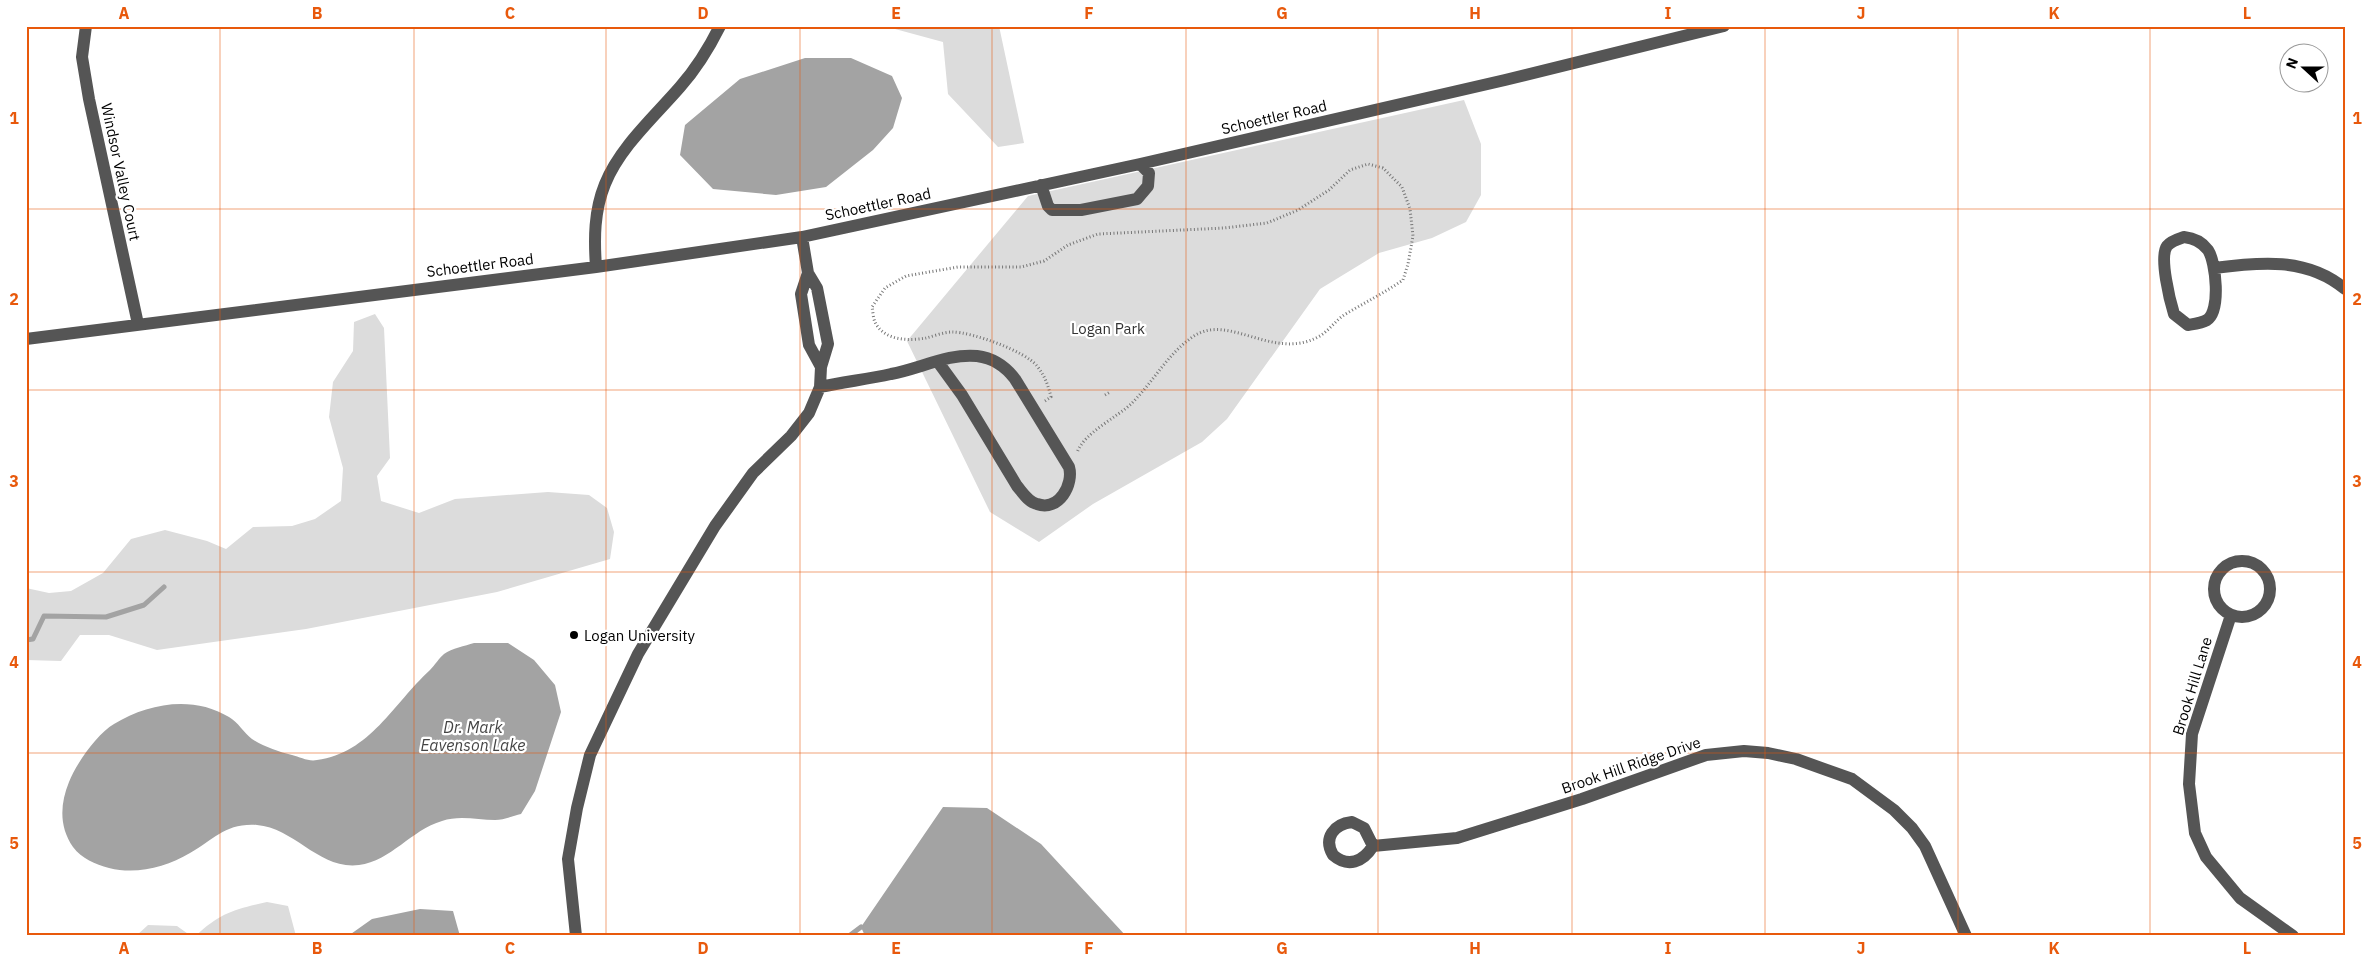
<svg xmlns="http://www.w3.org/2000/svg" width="2371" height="962" font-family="'IBM Plex Sans',sans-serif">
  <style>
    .green { fill: #dcdcdc }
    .water { fill: #a3a3a3 }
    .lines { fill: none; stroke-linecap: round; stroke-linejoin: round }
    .stream { stroke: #a3a3a3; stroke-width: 5 }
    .path { stroke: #777; stroke-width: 3; stroke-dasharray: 1 2.5; stroke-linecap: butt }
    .minor { stroke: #555; stroke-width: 12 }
    .grid { fill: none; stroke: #e8590c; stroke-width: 1; stroke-opacity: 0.55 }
    .poi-dot { fill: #000; stroke: #fff; stroke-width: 2 }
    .labels { text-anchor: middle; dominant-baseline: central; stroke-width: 4.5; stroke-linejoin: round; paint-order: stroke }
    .street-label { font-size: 15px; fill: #000; stroke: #fff }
    .park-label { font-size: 15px; fill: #333; stroke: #fff }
    .poi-label { font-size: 15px; fill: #000; stroke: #fff; text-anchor: start }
    .water-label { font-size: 16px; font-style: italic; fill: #444; stroke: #fff }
    .neatline { fill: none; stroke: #e8590c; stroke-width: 2 }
    .grid-label { font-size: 16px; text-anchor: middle; font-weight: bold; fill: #e8590c }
  </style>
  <rect width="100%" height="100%" fill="#fff"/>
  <path class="green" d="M884 26H999L1024 143 998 147 948 94 943 42Z
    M1464 100 1481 144V195L1466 222 1432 238 1379 253 1320 289 1227 419 1202 442 1093 504 1039 542 990 512 907 341 1028 196Z
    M375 314 384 328 390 458 377 476 381 501 419 513 455 499 548 492 589 495 607 508 614 532 610 559 497 592 306 629 157 650 109 635H80L61 661 26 660V588L49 593 71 591 103 573 131 539 165 530 207 541 226 549 253 527 292 526 315 519 341 501 343 468 329 417 333 382 353 351 354 322Z
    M267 902 288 906 296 936H196C219 913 236 909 267 902Z
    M148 925 177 926 191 936H136Z"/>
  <path class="water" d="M805 58H851L892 76 902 98 893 128 873 150 826 187 776 195 713 189 680 155 685 125 740 79Z
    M474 643H508L534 660 555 685 561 712 535 791 521 814C513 816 504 820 495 820 478 820 459 815 442 821 411 830 391 861 359 865 319 870 295 828 257 825 225 823 215 839 190 853 166 867 137 875 109 868 95 864 82 859 73 847 59 827 60 804 69 782 76 764 97 734 114 724 148 703 193 695 229 717 238 722 244 733 252 739 263 746 279 752 292 755 300 757 309 762 317 760 370 753 393 704 430 670 435 665 439 658 444 654 452 648 465 646 474 643Z
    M943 807 987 808 1041 844 1126 936H865L861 927Z
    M420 909 453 911 460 936H348L372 919Z"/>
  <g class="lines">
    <path class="stream" d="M26 640 33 639 44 616 106 617 144 605 164 587
      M849 936 861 927"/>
    <path class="path" d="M1105 395 1110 392
      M1045 401 1051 397C1048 385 1045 376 1037 366 1025 351 972 332 952 332 944 332 934 336 926 338 909 341 884 341 875 322 873 318 873 311 872 307L885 288 906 276 958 267H1021L1044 261 1068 245 1098 234 1224 228 1267 223 1298 210 1329 190 1350 170 1368 164 1383 168 1402 187 1410 209 1413 236 1408 264 1403 280C1384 293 1364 303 1344 315 1335 321 1328 332 1318 337 1273 361 1229 313 1194 336 1168 353 1154 381 1132 403 1118 417 1083 433 1077 453"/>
    <path class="minor" d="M86 26 82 57 89 99 138 324
      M1041 185 1048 206 1052 210H1081L1137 199 1148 186 1149 173 1140 164
      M2184 237C2194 238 2202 242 2208 250 2216 262 2221 311 2207 320 2202 323 2194 324 2188 325L2174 314C2170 301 2159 257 2167 246 2171 241 2178 239 2184 237Z
      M596 267C594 239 594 211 605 184 620 147 654 117 680 87 696 69 709 48 720 26
      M2214 268C2259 262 2307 257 2345 289
      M808 273 801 294 809 345 821 367
      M26 339 596 267 802 237 1140 164 1505 80 1724 26
      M820 387C844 382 868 379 891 374 919 369 949 353 977 356 993 358 1006 367 1015 379L1069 467C1074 484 1059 512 1037 504 1028 502 1023 493 1017 486L962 395 938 362
      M2214 589a28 28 0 1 1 56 0a28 28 0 1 1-56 0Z
      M2231 615 2192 734 2189 784 2195 833 2206 857 2240 898 2293 936
      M1352 822 1364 828 1373 846C1363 862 1348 868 1333 855 1323 838 1334 824 1352 822Z
      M1373 846 1457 838 1582 799 1706 755 1744 751 1768 753 1796 759 1852 779 1894 810 1912 828 1925 846 1966 936
      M576 936 568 859 577 808 590 755 638 654 715 526 753 473 791 436 809 413 820 387 821 367 828 344 817 288 808 273 802 237"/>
  </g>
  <path class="grid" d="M220 26V936M414 26V936M606 26V936M800 26V936M992 26V936M1186 26V936M1378 26V936M1572 26V936M1765 26V936M1958 26V936M2150 26V936M26 209H2345M26 390H2345M26 572H2345M26 753H2345"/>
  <circle class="poi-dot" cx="574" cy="635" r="5"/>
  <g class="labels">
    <g class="street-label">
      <text transform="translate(1274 117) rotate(-13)">Schoettler Road</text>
      <text transform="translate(121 172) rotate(78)">Windsor Valley Court</text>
      <text transform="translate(878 204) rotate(-12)">Schoettler Road</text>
      <text transform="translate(480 265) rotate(-7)">Schoettler Road</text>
      <text transform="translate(2192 686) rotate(-73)">Brook Hill Lane</text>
      <text transform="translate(1631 765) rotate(-19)">Brook Hill Ridge Drive</text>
    </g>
    <g class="park-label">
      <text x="1108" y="328">Logan Park</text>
    </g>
    <g class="poi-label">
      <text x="584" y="635">Logan University</text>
    </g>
    <g class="water-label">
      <text x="473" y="727">Dr. Mark<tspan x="473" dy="18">Eavenson Lake</tspan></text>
    </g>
  </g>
  <rect width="2371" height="962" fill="none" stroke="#ffffff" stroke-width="55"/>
  <g transform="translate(2304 68) rotate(291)"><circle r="24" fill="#ffffff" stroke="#999999"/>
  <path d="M0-4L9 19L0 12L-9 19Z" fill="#000000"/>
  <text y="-8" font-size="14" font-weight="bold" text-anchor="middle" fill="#000000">N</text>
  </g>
  <rect x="28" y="28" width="2316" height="906" class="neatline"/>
  <g class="grid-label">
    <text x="124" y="19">A</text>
    <text x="317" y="19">B</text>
    <text x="510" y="19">C</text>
    <text x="703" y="19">D</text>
    <text x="896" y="19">E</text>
    <text x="1089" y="19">F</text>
    <text x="1282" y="19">G</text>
    <text x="1475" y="19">H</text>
    <text x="1668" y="19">I</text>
    <text x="1861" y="19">J</text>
    <text x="2054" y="19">K</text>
    <text x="2247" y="19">L</text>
    <text x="14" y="124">1</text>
    <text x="2357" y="124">1</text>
    <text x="14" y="305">2</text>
    <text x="2357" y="305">2</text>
    <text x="14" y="487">3</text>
    <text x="2357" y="487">3</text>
    <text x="14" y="668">4</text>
    <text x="2357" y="668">4</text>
    <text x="14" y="849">5</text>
    <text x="2357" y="849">5</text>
    <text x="124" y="954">A</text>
    <text x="317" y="954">B</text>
    <text x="510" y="954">C</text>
    <text x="703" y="954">D</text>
    <text x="896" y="954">E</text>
    <text x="1089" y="954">F</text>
    <text x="1282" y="954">G</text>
    <text x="1475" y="954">H</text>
    <text x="1668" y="954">I</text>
    <text x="1861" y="954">J</text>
    <text x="2054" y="954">K</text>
    <text x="2247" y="954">L</text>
  </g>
</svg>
